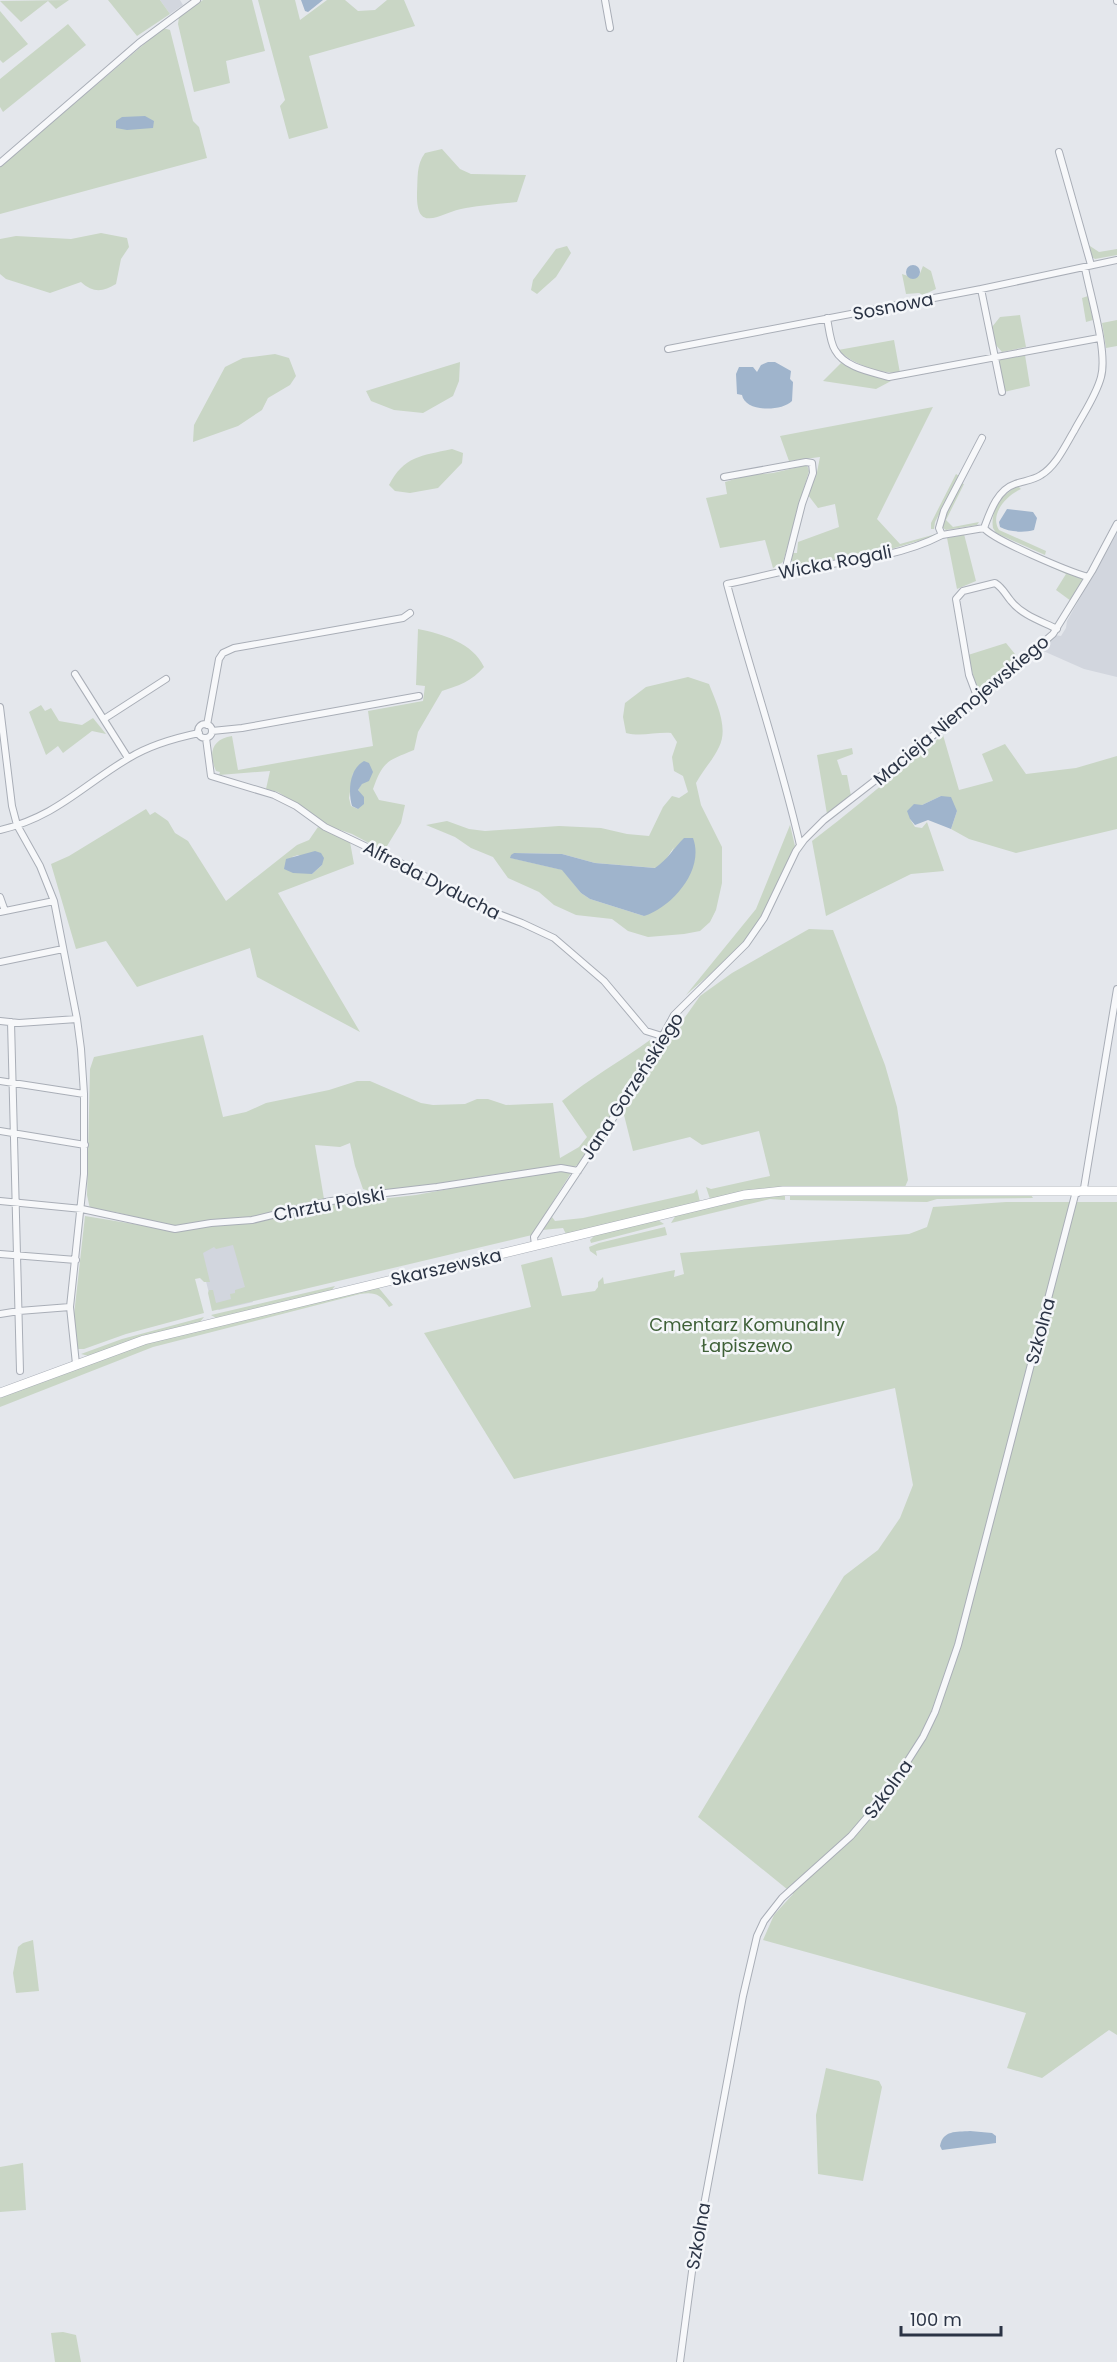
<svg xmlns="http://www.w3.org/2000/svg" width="1117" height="2362" font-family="Poppins,sans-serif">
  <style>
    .built { fill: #d2d6de }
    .green { fill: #c9d6c5; fill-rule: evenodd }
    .water { fill: #9fb4cc }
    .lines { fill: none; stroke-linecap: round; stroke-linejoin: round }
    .minor-casing { stroke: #a9aeb7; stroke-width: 8 }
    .secondary-casing { stroke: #a9aeb7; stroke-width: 10 }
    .minor { stroke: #f7f8fa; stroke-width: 6 }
    .secondary { stroke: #fff; stroke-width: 9 }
    .labels { text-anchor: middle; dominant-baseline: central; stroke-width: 5; stroke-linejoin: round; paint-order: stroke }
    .street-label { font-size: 18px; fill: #2b3445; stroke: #f4f6f9 }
    .park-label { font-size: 18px; fill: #3f6138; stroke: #f4f6f9 }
  </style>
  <rect width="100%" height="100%" fill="#e4e7ec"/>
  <path class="built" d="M160 0H180L183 5 170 14Z
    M1117 532V677L1084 669 1041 650 1055 635 1061 636 1066 628 1067 621Z
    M233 1227 253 1302 219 1310 212 1305 196 1242Z"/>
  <path class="green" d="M69 0 56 9 48 1 21 22 0 1Z
    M108 0H160L170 14 137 36Z
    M203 0H252L265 51 226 61 230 83 194 92 178 24 179 17Z
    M258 0H295L300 20 327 0H345L358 11 375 10 387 0H404L415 26 309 56 328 128 289 139 280 106 285 100Z
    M0 11 28 44 3 63 0 60Z
    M68 24 86 45 3 112 0 107V79Z
    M163 28 170 30 193 121 199 127 207 158 0 214V167Z
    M442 149 460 169 471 174 526 175 517 202C500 204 483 205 466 208 442 211 416 237 417 193 418 178 416 165 425 153Z
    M101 233 127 238 129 247 121 259 116 284C103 292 93 293 81 282L50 293 6 279 0 274V239L16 236 71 239Z
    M1087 244 1099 252 1117 249V255L1095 259 1092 257Z
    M567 246 571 253 556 277 537 294 531 290 533 280 556 249Z
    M923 266 931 271 936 289 923 295 919 293 906 294 902 274 914 278 919 276Z
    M1088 296 1093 320 1086 322 1082 298Z
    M1020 315 1026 347 1002 352 995 344 992 327 1000 317Z
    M1117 320V346L1106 348 1102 323Z
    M894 340 900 373C878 373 854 365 838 350Z
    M275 354 289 358 296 376 290 385 268 398 262 410 238 426 193 442 194 425 225 367 243 358Z
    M1025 355 1030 386 1004 392 998 360Z
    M460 362 459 381 453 396 423 413 394 410 371 401 366 391Z
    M841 363 891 381 876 389 823 381Z
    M933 407 877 519 900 544 936 534 935 536 881 552 795 566 792 563V553H797L798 542 839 527 835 504 818 508 808 495 817 472 820 457 789 461 780 436Z
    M452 449 463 453 462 463 438 488 410 493 395 491 389 485C404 456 421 456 452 449Z
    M807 465 809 471 783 562 773 568 765 540 720 548 706 498 727 494 725 482 748 475 773 473Z
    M956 474 959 476 935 522 934 529H931V523Z
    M961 483 964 484 946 520 953 527 979 522 977 525 946 530 943 528 942 521Z
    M1018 486 1021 489C1007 495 989 514 999 530L1046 551 1045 555 996 533 993 528C990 510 1002 494 1018 486Z
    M964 534 976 581 957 589 947 538Z
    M1022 552 1084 579 1071 601 1056 590 1066 574 1021 553Z
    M418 629C443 634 473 643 484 667 472 681 458 686 442 691L418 732 414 750C387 761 383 761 373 789L379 800 405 805 401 823 384 851 352 834 326 825 289 799 278 792 266 789 270 771 219 775 220 772 216 771C208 753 212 739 232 736L238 770 373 746 368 711 423 701 425 686 416 685ZM353 773 362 783 358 790 361 795 358 809 351 806 349 798Z
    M1006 643 1019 659 985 690 980 691 976 687 968 655Z
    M688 677 709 684C716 702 729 728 719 747 713 760 703 770 696 783L701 805 722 847V883L716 910 710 922 700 931 684 934 648 937 628 931 612 919 576 915 554 905 539 892 508 878 493 857 471 848 455 837 426 825 447 821 469 829 485 831 559 826 601 828 627 834 649 836 663 807 672 796 679 798 688 792 683 776 674 771 672 757 677 742 671 733C655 732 641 737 626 733L623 717 625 703 646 687ZM674 847 644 916 590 899 581 893 563 870 511 858 514 853 562 854 595 863 656 868 665 861Z
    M41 705 45 711 51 708 59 721 82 725 93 718 106 734 92 731 63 753 58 746 46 755 29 712Z
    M943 735 959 790 993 781 982 754 1005 744 1026 774 1076 768 1117 756V829L1016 853 969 839 951 829 957 811 941 796 922 805 910 819 915 827 922 828 927 822 944 871 911 874 826 916 812 841C857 807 899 770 943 735Z
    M852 748 853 754 837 760 842 775H847L851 796 827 814 817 755Z
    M146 809 150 815 155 812 168 821 175 833 188 841 226 901 297 845 309 840 318 827 350 842 354 864 278 893 360 1032 257 977 250 948 137 987 106 941 76 949 51 864 69 856ZM298 855 322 865 312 874 292 857Z
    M790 825 795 846 773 896 756 926 738 950 686 995 756 909Z
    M809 929 833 930 885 1065 897 1107 908 1180 905 1187H783L759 1189 710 1199 706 1187 711 1189 770 1176 759 1131 702 1145 690 1137 633 1151 623 1111 634 1098 652 1064 700 996 732 973Z
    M203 1035 223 1117 246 1112 266 1103 329 1090 357 1081H370L421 1103 433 1105 465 1104 477 1099H488L506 1105 553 1103 560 1158 579 1147 587 1137 562 1101C590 1078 621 1061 650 1040L654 1045 626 1094 590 1144 579 1164 574 1167 565 1165C529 1170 491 1174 455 1181 429 1185 387 1198 363 1189L355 1166 350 1143 340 1147 315 1145 324 1199 243 1219 176 1227 115 1212 90 1209 87 1195 90 1069 94 1057Z
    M566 1171 571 1173 532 1235 212 1311 208 1293 209 1290H213L216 1303 231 1299 230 1294 235 1293V1290L245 1287 233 1245 216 1249 214 1247 203 1253 210 1282H204L200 1278 195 1279 204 1313 126 1334 84 1349H77L74 1315 85 1216 176 1231 210 1225 234 1224 335 1204 416 1195 503 1179Z
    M697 1189 700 1202 566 1234 563 1228 542 1230 552 1217 555 1221 583 1218 694 1193Z
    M797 1194 1031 1195 1033 1198 937 1199 927 1202 790 1200V1196Z
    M767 1195H785V1200L770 1199 671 1223 676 1215Z
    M1006 1202H1117V2035L1109 2030 1042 2078 1007 2068 1026 2013 763 1940 774 1915 793 1894 698 1817 844 1576 878 1550 900 1518 913 1485 895 1388 514 1479 424 1333 531 1307 521 1265 552 1257 562 1296 595 1291 598 1287V1282L603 1277 604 1284 675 1270 674 1277 684 1274 680 1253 909 1234 927 1227 933 1207Z
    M658 1220 664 1224 591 1243 590 1240 595 1235Z
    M665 1227 667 1235 596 1251 597 1256 590 1251 589 1247 599 1243Z
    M335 1286 332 1290 216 1318 211 1315Z
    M378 1287 393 1305 389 1307C380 1294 375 1292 360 1294L153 1347 0 1407V1398L85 1364 169 1336Z
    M204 1317 200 1322 129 1341 89 1356 81 1354 122 1339Z
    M33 1940 39 1991 16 1993 13 1973 18 1947 23 1943Z
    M826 2068 879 2081 882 2087 863 2181 818 2174 816 2115Z
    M23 2163 26 2210 0 2212V2167Z
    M63 2332 76 2335 81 2362H55L51 2333Z"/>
  <path class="water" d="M301 0H323L308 12 305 11Z
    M145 116 154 121 153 128 127 130 116 128V121L122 117Z
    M906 272a7 7 0 1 1 14 0a7 7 0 1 1-14 0Z
    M768 362H775L791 371 790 379 793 382 792 401C781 412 745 412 742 395L737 394 736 374 739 367H753L757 372 761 365Z
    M1007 509 1033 512 1037 518 1034 530C1024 533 1009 532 1000 527L999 522Z
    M364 761 369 763 373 772 369 781 362 784 358 790 364 797V804L358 809 352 806C348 792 349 769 364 761Z
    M941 796 951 797 957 811 951 829 928 820 915 825 910 819 907 811 914 804 922 805Z
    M684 838H693C705 870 672 907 644 916L590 899 581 893 562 870 510 858 511 855 514 853 562 854 595 863 655 868C667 860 674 848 684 838Z
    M315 851 321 853 324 858 322 865 312 874 293 873 284 869 286 859Z
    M970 2131 992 2133 996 2136V2143L942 2150 940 2146C943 2130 956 2132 970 2131Z"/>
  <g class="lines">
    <g class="minor-casing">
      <path id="minor" d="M605 0 610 28
        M1117 0V1
        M1059 152 1091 265
        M0 163 139 43 197 0
        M981 289 1002 392
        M827 318C829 328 830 342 835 350 845 368 872 372 889 377L1099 338
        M668 349 981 289 1117 260
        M982 438 944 511 939 528 942 535 984 528
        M724 477 806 462 812 463 813 473 802 504 787 563V571
        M984 528C990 512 997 490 1015 484 1023 481 1034 480 1041 475 1056 466 1065 446 1074 431 1083 414 1096 396 1101 377 1108 352 1090 295 1085 268
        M984 528C993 540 1070 572 1088 577
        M75 674 128 758
        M978 699 969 675 956 599 963 591 995 583C1003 588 1005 594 1011 601 1022 615 1041 621 1057 629
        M0 707 12 806 17 825 40 866 54 901 77 1019 81 1049 84 1094V1174L70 1307 76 1364
        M104 719 166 679
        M198 731a7 7 0 1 1 14 0a7 7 0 1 1-14 0Z
        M207 725 219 659 223 653 234 648 403 618 410 613
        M212 731 242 728 419 696
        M206 738 211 776 274 795 296 806 325 827 411 868 475 905 522 923 554 938 604 981 646 1031 662 1036
        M0 830C56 817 83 785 129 758 150 745 175 738 199 733
        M800 845C780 757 750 671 727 584 748 580 769 574 790 570 840 562 896 559 942 535
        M0 897 5 911
        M0 912 54 901
        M0 962 63 949
        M0 1021 19 1023 77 1019
        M11 1022 20 1371
        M0 1081 84 1094
        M0 1131 85 1145
        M0 1201 82 1209 175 1229 211 1223 252 1220 326 1202 360 1196 437 1187 561 1168 578 1171
        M535 1245 534 1237 641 1076 674 1015 746 944 764 918 796 851 804 840 824 820 957 717 1053 634 1092 571 1117 524
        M0 1254 76 1260
        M0 1314 19 1311 70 1307
        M680 2362 693 2264 743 1996 757 1936 764 1921 782 1898 851 1836 886 1795 923 1737 935 1712 958 1645 1075 1195 1084 1188 1117 989"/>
    </g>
    <g class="secondary-casing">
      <path id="secondary" d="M0 1393 144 1340 744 1195 783 1191H1117"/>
    </g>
    <use href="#minor" class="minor"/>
    <use href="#secondary" class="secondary"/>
  </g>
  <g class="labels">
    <g class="street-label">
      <text transform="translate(893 306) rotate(-11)">Sosnowa</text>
      <text transform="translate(835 562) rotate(-11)">Wicka Rogali</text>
      <text transform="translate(961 710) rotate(-40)">Macieja Niemojewskiego</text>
      <text transform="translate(432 880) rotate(27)">Alfreda Dyducha</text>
      <text transform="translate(632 1086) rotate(-57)">Jana Gorzeńskiego</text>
      <text transform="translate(329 1204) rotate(-11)">Chrztu Polski</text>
      <text transform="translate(446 1267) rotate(-13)">Skarszewska</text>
      <text transform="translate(1040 1331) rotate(-75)">Szkolna</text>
      <text transform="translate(888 1789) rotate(-54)">Szkolna</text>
      <text transform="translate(698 2236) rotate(-80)">Szkolna</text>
    </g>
    <g class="park-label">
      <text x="747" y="1324">Cmentarz Komunalny<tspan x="747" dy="21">Łapiszewo</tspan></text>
    </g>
  </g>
  <path d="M901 2326v9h100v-9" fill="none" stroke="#2b3445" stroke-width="3"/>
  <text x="910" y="2326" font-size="18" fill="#2b3445" stroke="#f4f6f9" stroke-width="4.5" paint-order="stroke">100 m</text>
</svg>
